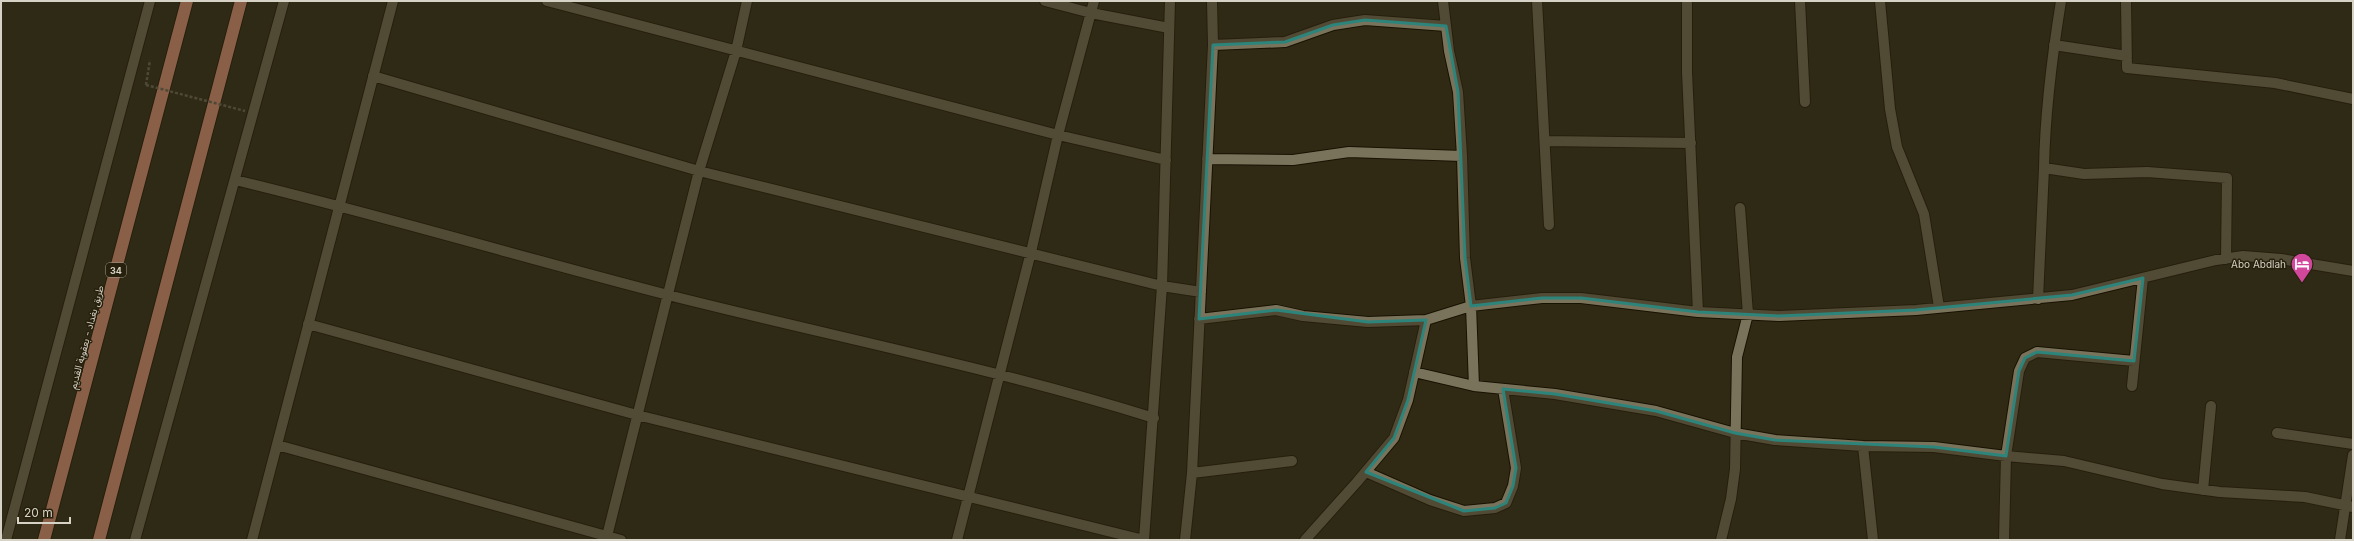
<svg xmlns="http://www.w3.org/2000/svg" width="2354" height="541" font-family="Inter,'Noto Sans Arabic',sans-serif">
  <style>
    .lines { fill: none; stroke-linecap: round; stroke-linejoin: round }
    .minor-casing { stroke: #181201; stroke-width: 12 }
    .highway-casing { stroke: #181201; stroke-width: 14 }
    .path { stroke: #746f5e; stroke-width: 2.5; stroke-dasharray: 3 2; stroke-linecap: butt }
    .minor { stroke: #7a735c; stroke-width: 10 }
    .highway { stroke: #f8a086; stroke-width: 12 }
    .path-bridge { stroke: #746f5e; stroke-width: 2.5; stroke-dasharray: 3 2; stroke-linecap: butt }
    .marked { fill: none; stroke: #2d847b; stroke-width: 3; stroke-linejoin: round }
    .labels { text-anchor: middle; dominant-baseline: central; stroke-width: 3; stroke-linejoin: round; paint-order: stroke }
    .shield { fill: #26200c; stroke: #a19d8e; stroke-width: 1 }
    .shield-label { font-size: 9px; font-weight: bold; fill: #d6d2c6 }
    .poi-label { font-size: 10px; fill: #d6d2c6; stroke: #26200c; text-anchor: end }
    .street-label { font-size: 10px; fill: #d6d2c6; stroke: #26200c }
  </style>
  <rect width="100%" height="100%" fill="#302a15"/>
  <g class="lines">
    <g class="minor-casing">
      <path id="minor" d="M547 1 1058 135 1166 160
        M1045 1 1091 13 1169 28
        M1537 1 1549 225
        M1687 1V72L1698 312
        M1800 1 1805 102
        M1880 1 1890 109 1897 147 1924 214 1939 307
        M2126 1 2127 68 2275 83 2353 99
        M1213 45 1285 42 1333 25 1365 20 1446 26
        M2054 45 2127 56
        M373 76 699 171 1162 286 1201 292
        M1546 141 1691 143
        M1207 159 1293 160 1349 152 1462 156
        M2044 168C2045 112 2052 57 2061 1
        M235 180C381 215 524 258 668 295 830 336 994 368 1154 418
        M2038 299 2044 168 2084 174 2147 172 2227 178 2226 259
        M1199 319 1276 310 1303 316 1368 322 1426 320
        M308 324 637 415 1144 540
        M1414 372 1474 386 1555 394 1656 411 1735 433 1775 440 1863 446 1934 447 2006 456 2064 461 2162 484 2220 492 2305 497 2353 507
        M1474 386 1471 306 1542 298H1581L1698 312 1779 316 1916 310 2072 295 2216 260 2243 256 2281 259 2353 271
        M2132 386 2143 278
        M2277 433 2353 444
        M277 445 621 540
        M1863 446 1873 540
        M1366 472 1430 500 1464 511 1495 508 1506 503 1513 486 1516 468 1503 389
        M1192 473 1292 461
        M2203 490 2211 406
        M6 540 150 1
        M135 540 284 1
        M252 540 393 1
        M606 540 699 171 736 51 747 1
        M957 540 1031 252 1058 135 1094 1
        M1144 540 1162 286 1170 1
        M1185 540 1192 473 1213 45 1212 1
        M1305 540 1357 482 1394 438 1408 400 1426 320 1471 306 1465 258 1462 156 1458 92 1449 51 1443 1
        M1721 540 1731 499 1735 469 1737 357 1748 314 1740 208
        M2004 540 2006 456 2019 371 2025 358 2037 352 2134 361
        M2340 540 2353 455"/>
    </g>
    <g class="highway-casing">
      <path id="highway" d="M44 540 187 1
        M99 540 241 1"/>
    </g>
    <path class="path" d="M146 85 150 60"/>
    <use href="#minor" class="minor"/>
    <use href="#highway" class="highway"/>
    <path class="path-bridge" d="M146 85 245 111"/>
  </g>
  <path d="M0 0H2354V541H0ZM1365 20 1446 26 1458 92 1465 258 1471 306 1542 298H1581L1698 312 1779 316 1916 310 2072 295 2143 278 2134 361 2037 352 2025 358 2019 371 2006 456 1934 447 1775 440 1735 433 1656 411 1555 394 1503 389 1516 468 1513 486 1506 503 1495 508 1464 511 1366 472 1394 438 1408 400 1426 320 1368 322 1276 310 1199 319 1213 45 1285 42 1333 25Z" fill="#302a15" fill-opacity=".55" fill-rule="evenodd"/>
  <path class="marked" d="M1365 20 1446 26 1458 92 1465 258 1471 306 1542 298H1581L1698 312 1779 316 1916 310 2072 295 2143 278 2134 361 2037 352 2025 358 2019 371 2006 456 1934 447 1775 440 1735 433 1656 411 1555 394 1503 389 1516 468 1513 486 1506 503 1495 508 1464 511 1366 472 1394 438 1408 400 1426 320 1368 322 1276 310 1199 319 1213 45 1285 42 1333 25Z"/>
  <defs>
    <g id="hotel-pin" transform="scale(1.15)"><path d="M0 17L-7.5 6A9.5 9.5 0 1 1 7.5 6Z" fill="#d1479c" stroke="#26200c"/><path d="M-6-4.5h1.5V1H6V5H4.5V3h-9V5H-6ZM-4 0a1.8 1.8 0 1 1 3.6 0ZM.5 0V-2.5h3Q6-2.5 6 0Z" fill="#fff"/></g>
  </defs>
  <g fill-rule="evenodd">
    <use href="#hotel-pin" x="2302" y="264"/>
  </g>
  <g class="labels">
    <rect class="shield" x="106" y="263" width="20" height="14" rx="3"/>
    <g class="shield-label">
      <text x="116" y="270">34</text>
    </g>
    <g class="poi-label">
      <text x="2286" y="264">Abo Abdlah</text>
    </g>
    <g class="street-label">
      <text transform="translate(86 337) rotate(-75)">طريق بغداد - بعقوبة القديم</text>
    </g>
  </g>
  <rect width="2354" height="541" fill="none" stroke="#d6d2c6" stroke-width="4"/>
  <path d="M18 517v6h52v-6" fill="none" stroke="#d6d2c6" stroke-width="2"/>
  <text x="24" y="517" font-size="12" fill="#d6d2c6" stroke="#26200c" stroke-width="3" paint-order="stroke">20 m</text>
</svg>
